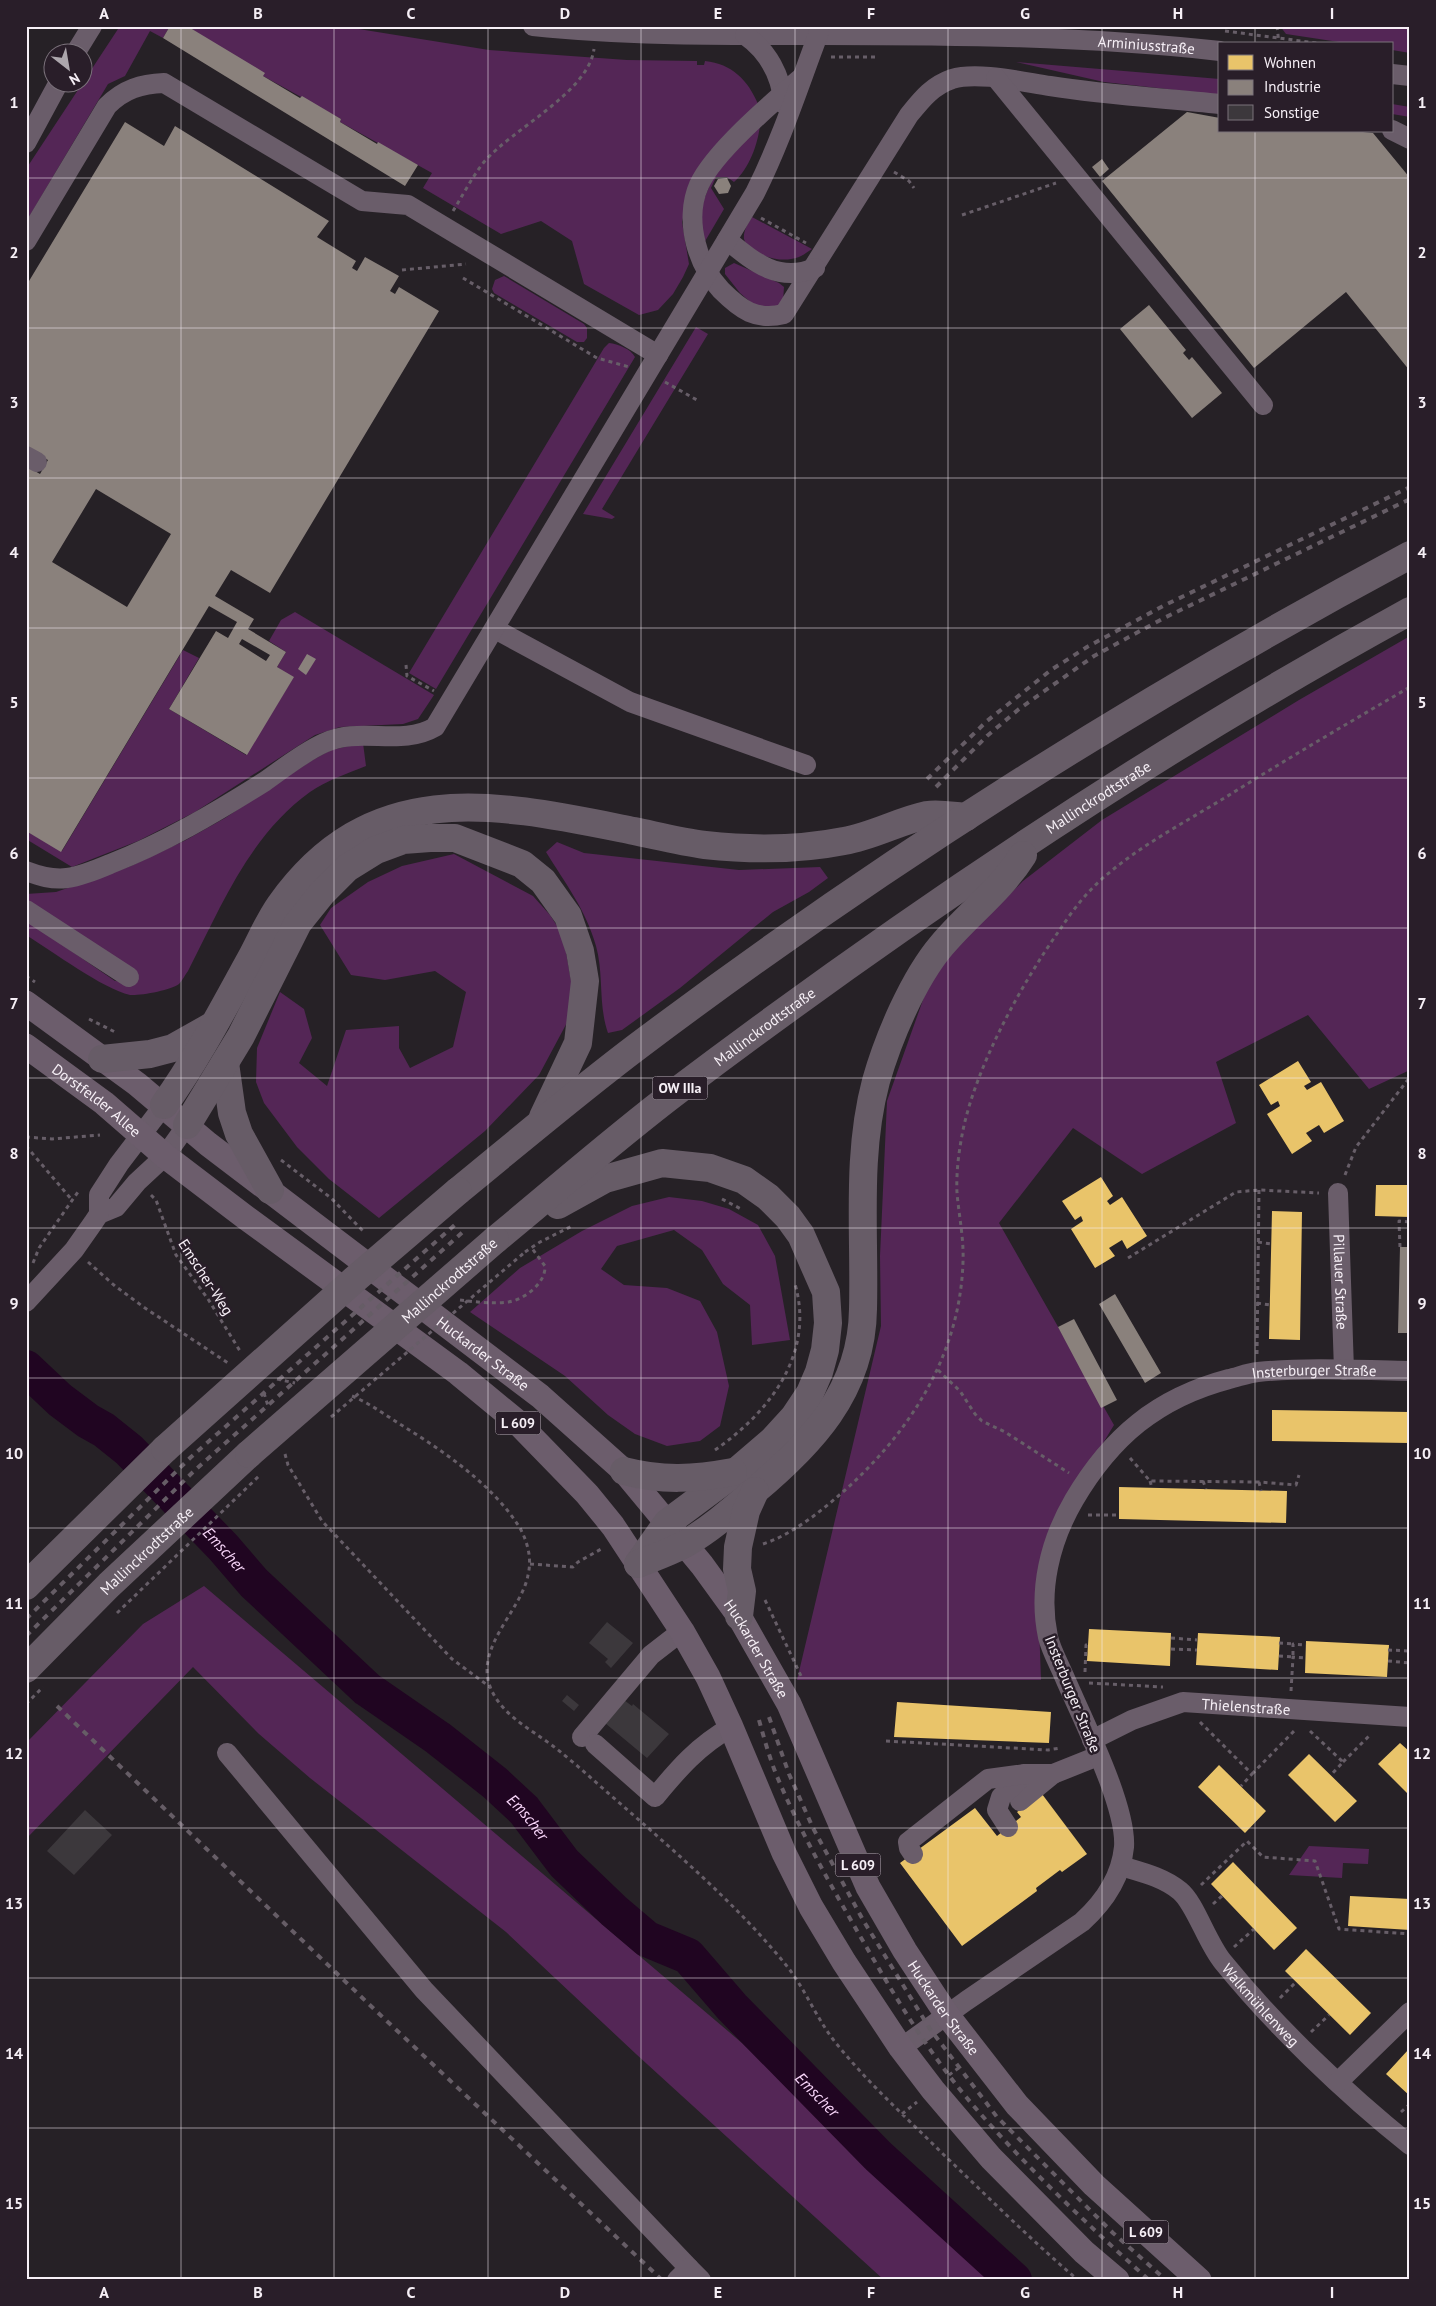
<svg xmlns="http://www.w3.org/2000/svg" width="1436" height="2306" font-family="'PT Sans',sans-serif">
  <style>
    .green { fill: #542656 }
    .homes { fill: #e9c46a }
    .industry { fill: #8a817c; fill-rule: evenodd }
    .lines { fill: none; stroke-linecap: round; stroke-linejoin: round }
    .river { stroke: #200521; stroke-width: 36 }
    .building { fill: #3c383c }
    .path { stroke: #675e68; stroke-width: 3; stroke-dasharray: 4 4; stroke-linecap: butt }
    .minor { stroke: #6a5d6a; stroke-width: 20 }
    .major { stroke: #6c5d6c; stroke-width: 25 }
    .highway { stroke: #675c67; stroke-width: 28 }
    .rail { stroke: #665d66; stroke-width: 4; stroke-dasharray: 6 6; stroke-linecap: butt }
    .path-bridge { stroke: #675e68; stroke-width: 3; stroke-dasharray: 4 4; stroke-linecap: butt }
    .highway-bridge { stroke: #675c67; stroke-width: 28 }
    .grid { fill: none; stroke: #f6eff6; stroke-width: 1; stroke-opacity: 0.55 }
    .labels { text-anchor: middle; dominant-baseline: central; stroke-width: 5; stroke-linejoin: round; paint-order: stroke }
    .shield { fill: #291e29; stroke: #b8b0b8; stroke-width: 1 }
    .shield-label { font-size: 14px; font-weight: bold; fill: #f6eff6 }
    .street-label { font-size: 15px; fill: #f6eff6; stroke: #291e29 }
    .water-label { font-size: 16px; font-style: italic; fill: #fad7fb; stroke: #291e29 }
    .neatline { fill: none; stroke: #f6eff6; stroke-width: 2 }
    .grid-label { font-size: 16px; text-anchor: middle; font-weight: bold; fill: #f6eff6 }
  </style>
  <rect width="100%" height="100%" fill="#262126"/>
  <path class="green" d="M120 26H170L163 38 150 31 125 76 108 84 26 222V169Z
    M187 26H340L489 50 627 60 697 61V65H704L705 61C732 64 748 80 758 104L689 195 682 222 689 264 683 277 673 294 658 310 639 315 584 284 572 241 541 221 501 234 423 188 432 173 340 122 341 119 263 76Z
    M1280 26H1410V53L1392 50V44H1352L1286 34Z
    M1016 62 1220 79V95L1104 82Z
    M1392 104 1410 107V117L1392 114Z
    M760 125C758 144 749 169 734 182L727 177H716L711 188 724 209 704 243 699 213 713 176Z
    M752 217 812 249C806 253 800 258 791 259 778 262 748 254 744 239 743 231 748 223 752 217Z
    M734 263 779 283 784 287 783 301 778 307 755 306 740 293 725 274V268Z
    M504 276 584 324 587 328V338L584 342H577L494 293 492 289 495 280Z
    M696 327 708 334 602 509 615 517 612 519 583 514Z
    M609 343C618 344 631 349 635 357L436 689 409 673 604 348Z
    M295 612 434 695 418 719 403 724 340 727 315 735 195 812 138 841 72 867 26 839V831L62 851 183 650 199 658 169 709 246 755 293 678 277 667 286 652 269 641 281 620Z
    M1410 636V1070L1369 1089 1308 1015 1216 1062 1236 1123 1142 1174 1073 1128 999 1223 1114 1425 1060 1514 1038 1595 1041 1680H797L881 1326 880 1256 887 1101 934 969 1023 881 1102 820 1299 700Z
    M363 743 366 766C348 773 326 781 310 792 249 836 221 907 188 971 185 975 182 981 179 984 172 990 139 996 130 995 103 989 52 951 26 935V920L115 981 131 982 26 901V894L56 892 131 866 186 840 225 818 311 761 331 750Z
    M557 842 584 853 739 870 820 867 828 878 809 892 773 912 680 988 622 1030 608 1033C598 1005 604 974 596 946 586 910 565 883 546 852Z
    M454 854 533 896 550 915 563 935 574 998 570 1017 539 1075 485 1131 379 1218 329 1179 297 1147 264 1103 256 1082 257 1048 280 992 304 1009 312 1038 299 1063 327 1086 346 1030 399 1026V1048L410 1068 453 1047 466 992 435 971 385 980 351 975 320 925 331 908 368 882 402 866Z
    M669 1197 702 1201 729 1209 758 1225 775 1256 790 1340 752 1345 750 1305 723 1284 702 1250 674 1230 617 1246 601 1269 624 1285 667 1288 700 1301 717 1332 729 1386 720 1426 700 1441 667 1446 635 1434 608 1415 565 1376 470 1312 520 1268 582 1231 632 1206Z
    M204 1586 742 2043 993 2280H884L636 2054 506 1932 310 1778 259 1734 193 1667 26 1839V1743L143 1624Z
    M1309 1846 1369 1849 1368 1864 1343 1863 1342 1878 1289 1875Z"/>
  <path class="homes" d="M1298 1061 1311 1082 1304 1086 1307 1090 1321 1082 1344 1121 1324 1133 1319 1125 1306 1133 1312 1141 1292 1154 1267 1114 1280 1106 1278 1101 1271 1105 1259 1085Z
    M1101 1177 1113 1196 1107 1201 1110 1205 1122 1197 1147 1236 1127 1249 1122 1240 1109 1248 1115 1256 1095 1268 1071 1229 1083 1221 1081 1216 1075 1220 1062 1201Z
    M1376 1185H1410V1217L1375 1216Z
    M1272 1211 1302 1212 1300 1340 1269 1339Z
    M1272 1410 1410 1412V1443L1272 1441Z
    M1119 1487 1287 1491 1286 1523 1119 1519Z
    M1089 1629 1171 1633 1170 1666 1087 1661Z
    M1198 1633 1280 1637 1278 1670 1196 1665Z
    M1306 1641 1389 1645 1387 1677 1305 1673Z
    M897 1702 1051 1712 1049 1743 894 1737Z
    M1400 1743 1410 1752V1796L1378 1764Z
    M1309 1754 1357 1801 1335 1822 1288 1775Z
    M1219 1765 1266 1811 1245 1833 1198 1787Z
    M1042 1794 1087 1854 1062 1872 1060 1870 1036 1888 1037 1891 962 1946 900 1863 975 1808 997 1836 1021 1817 1017 1812Z
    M1233 1862 1297 1928 1274 1950 1211 1884Z
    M1350 1896 1410 1899V1930L1348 1926Z
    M1306 1949 1371 2013 1350 2035 1285 1971Z
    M1408 2050 1410 2052V2096L1386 2074Z"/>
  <path class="industry" d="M170 26H187L265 73 263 76 300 98 302 96 341 119 340 122 377 144 378 142 418 165 405 186 163 38Z
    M1187 112 1220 118V131H1353L1373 133 1410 178V371L1346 292 1254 368 1102 181Z
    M125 122 164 146 175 126 329 221 317 237 356 261 352 268 357 271 365 257 399 276 390 291 395 294 399 287 439 311 270 593 231 570 215 596 254 619 248 629 286 652 277 667 294 677 247 755 169 709 216 631 228 638 237 622 209 606 61 852 26 831V466L40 474 48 460 26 447V286ZM96 489 171 534 127 607 52 562ZM242 639 270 655 266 661 239 644Z
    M1102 159 1109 169 1100 177 1092 167Z
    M727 178 731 186 728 193 719 194 714 186 718 179Z
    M1149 305 1186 350 1183 353 1189 360 1192 357 1222 393 1192 418 1120 329Z
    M307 654 316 659 306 675 298 669Z
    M1400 1247H1410V1333H1398Z
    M1115 1294 1161 1373 1145 1383 1099 1304Z
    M1074 1319 1117 1400 1101 1408 1058 1327Z"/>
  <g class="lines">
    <path class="river" id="s1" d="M26 1368 60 1400 88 1421 104 1430 129 1450 223 1547 254 1583 367 1689 438 1738 495 1783 524 1810 564 1863 614 1911 647 1939 688 1956 732 2007 878 2156 1014 2280"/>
  </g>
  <path class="building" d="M607 1622 633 1643 611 1668 605 1662 608 1659 589 1643Z
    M567 1695 579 1705 574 1711 562 1701Z
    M624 1700 632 1706 633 1704 669 1734 647 1758 605 1723Z
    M85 1810 112 1835 74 1875 47 1851Z"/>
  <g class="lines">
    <path class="path" d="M1277 26 1279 44
      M1225 31 1324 44
      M831 57H875
      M894 172 909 181 914 188
      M453 211C463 195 472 177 484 162 512 129 588 93 594 49
      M962 215 1056 183
      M761 218 806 243
      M402 270 466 264
      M463 278 597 358 629 367
      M665 382 697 400
      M406 665 407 676 434 691
      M26 976 35 982
      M89 1019 117 1033
      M26 1137 52 1139 100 1135
      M26 1146 72 1200
      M281 1160 331 1198 363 1231
      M1345 1175 1356 1147 1410 1077
      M151 1195 156 1200 176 1255 208 1299 240 1351
      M722 1199 741 1209
      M1258 1242 1271 1244
      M1400 1247 1399 1221 1410 1222
      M525 1252 540 1242 572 1226
      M1128 1258 1236 1192 1259 1190 1319 1193
      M88 1262 115 1286 145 1308 228 1363
      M33 1263 39 1248 80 1189
      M460 1300C476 1302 492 1304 508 1302 524 1300 546 1283 545 1266L531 1247
      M1257 1303 1270 1305
      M1257 1354 1259 1190
      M938 1370 960 1391 975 1414 982 1421 1005 1432 1069 1473
      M277 1379 295 1383
      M264 1393 268 1406
      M352 1396C367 1402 381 1412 395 1421 440 1449 491 1482 520 1528 528 1543 532 1559 528 1575 522 1610 473 1648 491 1689 504 1719 539 1733 563 1754 584 1771 603 1789 623 1806 680 1856 739 1907 786 1965 807 1991 818 2023 840 2048 871 2086 908 2119 943 2154 987 2196 1031 2240 1078 2280
      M715 1450C770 1412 815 1353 795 1284
      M285 1454 288 1465 322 1521 452 1659 490 1687
      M1130 1458 1150 1481 1259 1482 1296 1485 1299 1475
      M1150 1481 1152 1488
      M1203 1481 1206 1489
      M1259 1482 1261 1491
      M1088 1515H1119
      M763 1544C793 1534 820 1512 844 1491 911 1431 960 1354 963 1262 964 1239 959 1216 957 1193 956 1172 959 1150 963 1130 977 1064 1022 983 1061 928 1074 908 1091 887 1110 872 1145 843 1187 821 1226 797 1287 759 1348 723 1410 687
      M530 1564 573 1567 578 1562 603 1548
      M765 1600 802 1678
      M1171 1638 1197 1640
      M1279 1643 1293 1644
      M1171 1649 1197 1650
      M1388 1650 1410 1651
      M1279 1656 1293 1657V1644L1306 1645
      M1388 1661 1410 1663
      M1085 1672 1086 1645H1088
      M1089 1683 1163 1687
      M1291 1691 1293 1657 1306 1658
      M26 1704 43 1687
      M1200 1722 1252 1774 1241 1786
      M1310 1731 1343 1762 1331 1775
      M886 1741 1048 1750 1060 1748
      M1343 1762 1371 1734
      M1252 1774 1296 1729
      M1201 1885 1247 1841 1263 1857 1315 1861 1339 1929 1410 1934
      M1213 1904 1222 1896
      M1234 1947 1254 1929
      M1280 1998 1296 1982
      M1311 2032 1329 2015
      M949 2075 960 2067
      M1401 2112 1410 2104
      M902 2114 917 2102"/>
    <g class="minor">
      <path id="s2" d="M533 26C628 36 724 35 820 35 953 35 1087 36 1220 51"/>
      <path d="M745 35C768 51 781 76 784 104"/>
      <path d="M76 52 92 26"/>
      <path d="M1392 74 1410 76"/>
      <path d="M801 78C773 102 714 152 699 185 691 203 691 225 696 244 701 263 708 276 721 290 741 310 756 321 784 314L909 115C922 99 932 86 952 79 977 71 1023 82 1050 86 1106 95 1163 98 1220 104"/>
      <path d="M996 78 1263 405"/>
      <path d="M1392 130 1410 139"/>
      <path d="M26 143 59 82"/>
      <path d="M727 240C754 262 778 283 815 268"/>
      <path d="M26 241 107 106C124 89 141 84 164 83L362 201 408 205 658 355"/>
      <path d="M26 456 37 462"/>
      <path d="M495 629 630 702 806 765"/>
      <path d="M26 871C39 876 52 880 67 878 81 876 96 870 110 864 164 843 215 813 264 782 284 768 302 753 324 743 360 726 401 747 435 727L755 193C781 141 798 88 818 35L819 26"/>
      <path d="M26 910 129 977"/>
      <path id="s3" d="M1338 1193 1344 1370"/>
      <path d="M99 1214 116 1207 137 1182 165 1156 187 1125"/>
      <path d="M26 1302 74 1250 93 1223 99 1214V1195L119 1164 164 1105"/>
      <path d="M582 1737 651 1655 682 1631"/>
      <path id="s4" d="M1092 1740 1132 1720 1183 1702 1410 1717"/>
      <path d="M595 1744 655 1797C679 1768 698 1746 731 1727"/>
      <path d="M227 1753 424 1990 689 2268"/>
      <path d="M1020 1801 1053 1774"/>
      <path d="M1008 1827 997 1810 1001 1797 1025 1774"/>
      <path d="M913 1854 909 1848 908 1842 988 1779 1025 1774H1053L1098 1756"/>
      <path id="s5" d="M1121 1866C1141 1872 1163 1877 1180 1891 1195 1903 1207 1943 1223 1962 1275 2026 1345 2093 1410 2145"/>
      <path id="s6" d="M901 2048 966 2001 1082 1922C1104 1902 1121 1878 1124 1847 1127 1806 1081 1716 1064 1676 1059 1664 1051 1650 1048 1637 1038 1590 1050 1541 1074 1500 1111 1437 1157 1398 1229 1379 1238 1377 1248 1373 1258 1372 1308 1367 1360 1370 1410 1371"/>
      <path d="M1338 2082 1410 2012"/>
      <path d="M677 2280 689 2268 701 2280"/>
    </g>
    <g class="major">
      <path id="s7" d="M26 1003 137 1084 208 1144 540 1396 624 1471 702 1565 739 1616 789 1704 868 1887 905 1951 947 2015 1017 2105 1094 2185 1199 2280"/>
      <path id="s8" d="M26 1046 104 1103 165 1156 245 1217 458 1373 515 1420 587 1494 613 1526 682 1631 708 1677 731 1727 784 1853 811 1907 844 1962 901 2048 933 2090 991 2158 1084 2252 1117 2280"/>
    </g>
    <g class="highway">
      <path d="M102 1059 150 1054 173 1048 212 1026"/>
      <path d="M225 1063 232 1113 239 1134 270 1190"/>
      <path d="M164 1105C197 1059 223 1009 250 960 260 942 268 922 280 905 373 774 498 804 634 831 658 836 682 842 705 845 751 850 799 850 844 841 873 836 899 821 927 815 939 813 954 816 966 817"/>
      <path d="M187 1125 241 1036 298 923 323 892 347 868 376 850 403 840 430 838H455L522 864 543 881 568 916 580 951 585 981 578 1043 543 1117"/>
      <path d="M458 1191C518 1142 577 1092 638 1046 881 863 1141 699 1410 555"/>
      <path d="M558 1205 605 1179 662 1163 710 1168 744 1180 768 1197 788 1217 801 1235 826 1292 828 1323 825 1350 819 1372 810 1393 794 1417 772 1441 737 1471 667 1523 638 1564"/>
      <path id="s9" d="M495 1240C556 1190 615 1138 677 1091 910 915 1154 751 1410 611"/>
      <path d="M624 1471C662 1481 695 1479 733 1472"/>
      <path d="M638 1564C653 1558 670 1552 685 1544 709 1530 730 1512 751 1494 810 1445 862 1392 863 1309 865 1232 856 1156 876 1081 888 1039 913 979 942 945 968 914 1001 890 1023 855"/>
      <path d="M26 1586 165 1449"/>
      <path d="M739 1616 742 1591 737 1569 738 1547 746 1511 755 1491"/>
      <path id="s10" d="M26 1669 109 1585 249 1454"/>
    </g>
    <path class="rail" d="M927 779 987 721 1051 670 1087 647 1163 606 1410 487
      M936 787 987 736 1019 709 1094 656 1164 618 1410 499
      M26 1619 191 1457 457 1223
      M26 1636 194 1471 464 1231
      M57 1706 373 2008 662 2280
      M769 1717 789 1774 813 1828 863 1920 930 2029 997 2117 1113 2233 1166 2280
      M759 1720C764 1738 769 1756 776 1774 801 1834 834 1891 867 1948 898 2002 931 2056 972 2104 1026 2167 1087 2224 1149 2280"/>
    <path class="path-bridge" d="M331 1417 525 1252
      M117 1613 259 1476"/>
    <g class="highway-bridge">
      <path d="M165 1449 354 1280 458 1191"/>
      <path id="s11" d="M249 1454 495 1240"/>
    </g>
  </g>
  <path class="grid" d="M181 26V2280M334 26V2280M488 26V2280M641 26V2280M795 26V2280M948 26V2280M1102 26V2280M1255 26V44M1255 131V2280M26 178H1410M26 328H1410M26 478H1410M26 628H1410M26 778H1410M26 928H1410M26 1078H1410M26 1228H1410M26 1378H1410M26 1528H1410M26 1678H1410M26 1828H1410M26 1978H1410M26 2128H1410"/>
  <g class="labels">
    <g class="shield">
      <rect x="652.5" y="1076.5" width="55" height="23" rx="4"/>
      <rect x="495.5" y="1411.5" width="45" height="23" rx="4"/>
      <rect x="835.5" y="1853.5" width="45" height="23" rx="4"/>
      <rect x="1123.5" y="2220.5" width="45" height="23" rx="4"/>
    </g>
    <g class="shield-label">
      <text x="680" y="1088">OW IIIa</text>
      <text x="518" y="1423">L 609</text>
      <text x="858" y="1865">L 609</text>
      <text x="1146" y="2232">L 609</text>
    </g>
    <g class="street-label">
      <text stroke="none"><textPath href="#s2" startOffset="614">Arminiusstraße</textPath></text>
      <text stroke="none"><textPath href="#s9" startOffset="749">Mallinckrodtstraße</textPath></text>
      <text stroke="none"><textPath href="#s9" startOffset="344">Mallinckrodtstraße</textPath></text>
      <text stroke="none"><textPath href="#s8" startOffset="89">Dorstfelder Allee</textPath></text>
      <text transform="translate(206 1277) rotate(57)">Emscher-Weg</text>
      <text stroke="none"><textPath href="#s11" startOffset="265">Mallinckrodtstraße</textPath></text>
      <text stroke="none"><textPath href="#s3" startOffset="89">Pillauer Straße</textPath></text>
      <text stroke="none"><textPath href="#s7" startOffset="576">Huckarder Straße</textPath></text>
      <text stroke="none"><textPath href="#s6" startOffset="964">Insterburger Straße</textPath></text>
      <text stroke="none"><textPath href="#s10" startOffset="169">Mallinckrodtstraße</textPath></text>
      <text stroke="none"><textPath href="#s7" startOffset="982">Huckarder Straße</textPath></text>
      <text transform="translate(1073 1694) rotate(68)">Insterburger Straße</text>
      <text stroke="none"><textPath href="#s4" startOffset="162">Thielenstraße</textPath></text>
      <text stroke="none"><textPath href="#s5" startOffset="205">Walkmühlenweg</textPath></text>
      <text stroke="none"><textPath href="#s7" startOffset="1388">Huckarder Straße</textPath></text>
    </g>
    <g class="water-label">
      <text stroke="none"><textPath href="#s1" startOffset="270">Emscher</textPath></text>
      <text stroke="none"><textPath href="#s1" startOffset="676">Emscher</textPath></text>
      <text stroke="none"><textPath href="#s1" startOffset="1081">Emscher</textPath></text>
    </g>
  </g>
  <rect width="1436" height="2306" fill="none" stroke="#291e29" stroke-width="55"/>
  <rect x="1218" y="42" width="175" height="90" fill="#291e29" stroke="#7b727b"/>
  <rect x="1228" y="55" width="25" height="15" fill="#e9c46a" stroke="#7b727b"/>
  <text x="1264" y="68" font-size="15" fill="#f6eff6">Wohnen</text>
  <rect x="1228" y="80" width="25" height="15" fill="#8a817c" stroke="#7b727b"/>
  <text x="1264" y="92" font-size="15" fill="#f6eff6">Industrie</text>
  <rect x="1228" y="105" width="25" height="15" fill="#3c383c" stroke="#7b727b"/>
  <text x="1264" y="118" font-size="15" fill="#f6eff6">Sonstige</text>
  <g transform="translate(68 68) rotate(149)"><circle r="24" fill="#291e29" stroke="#7b727b"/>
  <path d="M0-4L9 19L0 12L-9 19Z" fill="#ada7ad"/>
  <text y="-8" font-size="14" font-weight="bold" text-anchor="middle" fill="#f6eff6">N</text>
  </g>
  <rect x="28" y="28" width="1380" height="2250" class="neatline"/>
  <g class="grid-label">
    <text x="104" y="19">A</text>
    <text x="258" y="19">B</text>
    <text x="411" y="19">C</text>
    <text x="565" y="19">D</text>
    <text x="718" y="19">E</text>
    <text x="871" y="19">F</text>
    <text x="1025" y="19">G</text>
    <text x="1178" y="19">H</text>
    <text x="1332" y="19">I</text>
    <text x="14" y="108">1</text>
    <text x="1422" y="108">1</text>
    <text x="14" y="258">2</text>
    <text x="1422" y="258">2</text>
    <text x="14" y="408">3</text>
    <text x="1422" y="408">3</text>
    <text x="14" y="558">4</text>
    <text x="1422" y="558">4</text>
    <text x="14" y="708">5</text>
    <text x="1422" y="708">5</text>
    <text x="14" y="859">6</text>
    <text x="1422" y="859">6</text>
    <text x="14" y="1009">7</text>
    <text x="1422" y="1009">7</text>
    <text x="14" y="1159">8</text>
    <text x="1422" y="1159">8</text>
    <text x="14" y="1309">9</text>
    <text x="1422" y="1309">9</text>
    <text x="14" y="1459">10</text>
    <text x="1422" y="1459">10</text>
    <text x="14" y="1609">11</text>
    <text x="1422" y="1609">11</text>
    <text x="14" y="1759">12</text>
    <text x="1422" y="1759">12</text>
    <text x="14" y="1909">13</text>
    <text x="1422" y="1909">13</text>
    <text x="14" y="2059">14</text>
    <text x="1422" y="2059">14</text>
    <text x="14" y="2209">15</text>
    <text x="1422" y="2209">15</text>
    <text x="104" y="2298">A</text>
    <text x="258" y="2298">B</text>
    <text x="411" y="2298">C</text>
    <text x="565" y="2298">D</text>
    <text x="718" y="2298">E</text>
    <text x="871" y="2298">F</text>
    <text x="1025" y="2298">G</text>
    <text x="1178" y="2298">H</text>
    <text x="1332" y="2298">I</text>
  </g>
</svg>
